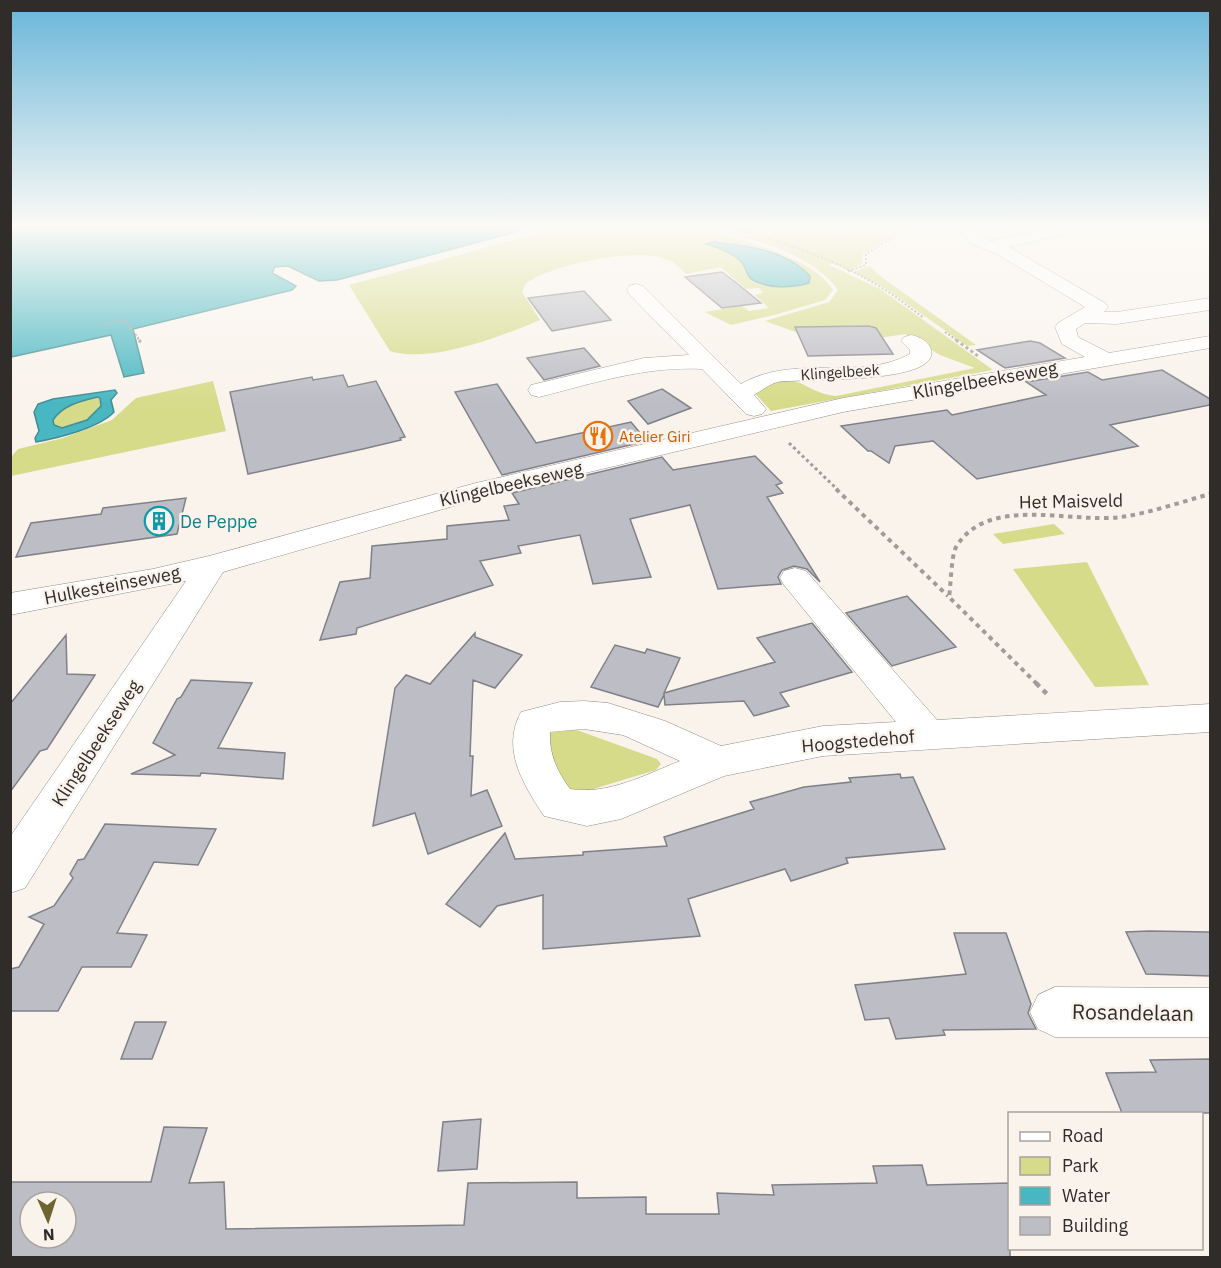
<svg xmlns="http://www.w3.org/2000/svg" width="1221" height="1268" font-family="'IBM Plex Sans',sans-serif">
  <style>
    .green { fill: #d5db89; fill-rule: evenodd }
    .water { fill: #48b7c2; stroke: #408d94; stroke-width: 1.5; fill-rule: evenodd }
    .building { fill: #bcbdc5; stroke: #808188; stroke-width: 1.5; fill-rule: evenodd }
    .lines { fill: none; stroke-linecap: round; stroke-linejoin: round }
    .minor-casing { stroke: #908a84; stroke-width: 1 }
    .path-far3 { stroke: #a19c97; stroke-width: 2; stroke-dasharray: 2 2; stroke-linecap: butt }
    .path-far2 { stroke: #a19c97; stroke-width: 3; stroke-dasharray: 3 3; stroke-linecap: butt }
    .path-far1 { stroke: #a19c97; stroke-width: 4; stroke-dasharray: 4.5 4.5; stroke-linecap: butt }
    .path { stroke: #a19c97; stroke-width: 4.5; stroke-dasharray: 5 5; stroke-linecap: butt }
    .minor { fill: #fff; fill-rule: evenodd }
    .labels { text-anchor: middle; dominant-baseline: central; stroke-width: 5; stroke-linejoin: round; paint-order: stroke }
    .far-street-label { font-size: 15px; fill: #2f2c2a; stroke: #f9f3ec }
    .far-food-label { font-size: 15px; fill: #c56008; stroke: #f9f3ec; text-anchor: start }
    .street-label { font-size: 18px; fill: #2f2c2a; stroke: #f9f3ec }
    .culture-label { font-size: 18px; fill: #0d838f; stroke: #f9f3ec; text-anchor: start }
    .near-street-label { font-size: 21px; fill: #2f2c2a; stroke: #f9f3ec }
  </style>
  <rect width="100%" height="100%" fill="#f9f3ec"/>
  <path class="green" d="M539 227C624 227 700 219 781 254 802 263 819 270 833 290L825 300 778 314 731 325 705 312 742 306 749 311 769 308 755 295 763 293 759 288 746 289 721 267 686 274C680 267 673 261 663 258 629 249 555 264 526 283L522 292 540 320C502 336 430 364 390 351L349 285 547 231ZM714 242 761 249 766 284 753 280 747 275 743 263 724 250 707 245Z
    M695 227H817L841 232 869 227H906L863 254 862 264 848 270 833 263 829 265 880 289 993 370 771 411 755 393C792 362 804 394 836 396L975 368 940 355 905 334 879 338 871 325 797 327 801 334 765 321 829 302 838 290C811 251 740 234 695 227Z
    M870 266 876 273 976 345 967 346 885 288 853 272Z
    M213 381 226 431 11 476V457L18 449 63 438 112 420 136 398Z
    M97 397 100 398 101 406 87 420 62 428 54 425 53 420C63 406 81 400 97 397Z
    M1054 524 1065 534 1003 544 993 534Z
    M1087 562 1149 685 1095 687 1013 569Z
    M574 729 657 759 661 764 656 770 570 796 549 752 550 731Z"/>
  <path class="water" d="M10 227H526L512 233 337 280 319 281 288 266 275 267 272 273 296 286 292 290 133 329 144 373 124 377 111 335 11 357Z
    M714 242C748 246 786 250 810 276L809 283C792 288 769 289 753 280 746 276 747 270 743 264 735 253 718 248 706 244Z
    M115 390 117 393 111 400 114 412C99 428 58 438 36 442L35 438 39 431 34 412 38 404 53 399ZM97 397 100 398 101 406 87 420 62 428 54 425 53 420C63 405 81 401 97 397Z"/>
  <path class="building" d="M722 272 734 281 761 303 722 308 685 277Z
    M584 291 611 320 552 331 528 298Z
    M869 326 876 328 893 354 808 356 795 327Z
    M1030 341 1040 343 1065 358 1005 368 977 350Z
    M584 348 600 366 544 380 527 358Z
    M1162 370 1210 399V405L1110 425 1138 446 977 479 933 441 895 446 889 463 871 451H868L841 426 947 410 952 415 1046 395 1026 382 1088 372 1102 380Z
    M343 375 348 387 376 381 405 437 400 438 401 440 363 449 248 474 230 392 312 377 313 380Z
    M497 384 536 443 631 422 647 441 502 475 455 392Z
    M662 389 691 408 648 424 628 401Z
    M755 456 782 483 776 485 783 493 767 497 820 582 807 569 794 566 782 570 778 577 781 584 718 589 690 505 630 519 651 577 593 584 580 535 518 546 521 553 480 561 493 585 357 628 356 634 320 640 340 582 370 578 372 546 447 539V526L509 520 504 506 519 504 512 493 662 457 673 470Z
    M186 498 177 534 16 557 31 523 101 514 103 508Z
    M907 596 956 647 892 666 846 613Z
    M812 623 852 672 780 693 789 706 754 716 744 701 665 705 664 695 658 707 591 687 615 645 645 653 647 649 680 658 664 693 775 662 757 638Z
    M475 633V637L522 655 495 688 473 680 470 756H473L471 796 487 790 502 826 428 854 415 813 373 826 395 688 406 675 430 684Z
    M66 635 67 674 95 675 47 749 40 751 10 792V704Z
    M191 680 252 683 218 748 285 753 283 779 201 773 200 776 131 774 175 755 153 743 177 699 181 697Z
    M900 774 901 778 913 777 945 849 846 858 848 863 791 881 785 869 688 899 700 936 543 949V895L497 906 480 927 446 904 505 833 515 859 583 855V852L667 846 664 837 754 809 750 802 804 787 851 782 849 778Z
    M105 824 216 829 198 865 154 862 117 933 147 935 131 967H82L58 1011H10V969L19 967 44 924 29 917 54 906 73 878 70 874 78 860 84 859Z
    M1149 931 1210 932V976L1146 974 1126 932Z
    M954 933H1006L1031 1004 1028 1013 1036 1029 943 1030 945 1035 896 1039 889 1018 865 1020 855 985 966 974Z
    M135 1022H166L152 1059H121Z
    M1210 1059V1113H1122L1106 1073 1156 1072 1150 1060Z
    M481 1119 477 1169 438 1171 443 1122Z
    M164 1127 207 1128 189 1183 224 1182 226 1229 464 1225 468 1183 577 1182V1198L646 1197V1214H719L717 1193 774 1195 772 1185 877 1183 873 1166 922 1165 927 1185 1010 1183V1257H10V1182H151ZM30 1202H66V1238H30Z"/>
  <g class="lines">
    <g class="minor-casing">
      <path id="minor" d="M956 227H973L982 237 991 241 1056 227H1087L1085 230 1009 247 1105 303 1108 307 1104 312H1117L1210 298V310L1117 324 1085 323 1076 329 1078 337 1109 353 1210 336V348L843 412 492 495 223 572 25 888 10 893V837L186 581 10 615V593L153 569 209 556 476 483 843 398 1085 357 1062 344 1055 327 1058 323 1085 307 997 254 970 243Z
        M636 284 643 286 741 384C794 353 859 382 910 354V350L901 341 904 337 911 335C917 336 927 340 930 347 948 386 796 378 778 382 769 384 761 391 754 395L766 409 762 414 754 416 746 414 702 369C646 366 594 383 539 397L531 395 528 390 531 385 644 358 689 355 629 294 627 290 629 286Z
        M795 568 806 571 937 720 1210 704V732L823 756 724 776 621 819 587 826 544 816C523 784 501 749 521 712L560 702 584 701 608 703 665 721 721 746 823 726 896 722 784 585 780 578 784 571ZM584 729 623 735 680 761C645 775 608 795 570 789 557 771 549 755 550 732Z
        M1055 987 1210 988V1037H1055L1038 1029 1030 1012 1038 995Z"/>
    </g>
    <path class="path-far3" d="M730 227C782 242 836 259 882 288 897 297 910 308 924 318
      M848 271 866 265V254L910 227
      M103 325 125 320 140 341
      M945 332 958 341"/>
    <path class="path-far2" d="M139 340 142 344
      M956 340 978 356
      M789 443 838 490"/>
    <path class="path-far1" d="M836 489 948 596
      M1037 684 949 597C951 584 951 557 956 547 988 494 1071 524 1121 517 1150 513 1181 502 1210 494"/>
    <path class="path" d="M1036 683 1048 695"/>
    <use href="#minor" class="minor"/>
  </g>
  <linearGradient id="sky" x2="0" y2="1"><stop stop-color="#68b5d9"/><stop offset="0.56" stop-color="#fcfaf6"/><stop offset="1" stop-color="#fcfaf6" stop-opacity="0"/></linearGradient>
  <rect width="1221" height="404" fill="url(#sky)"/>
  <defs>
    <g id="restaurant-ring" transform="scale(1.5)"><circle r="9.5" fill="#f9f3ec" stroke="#e8710a" stroke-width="1.5"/><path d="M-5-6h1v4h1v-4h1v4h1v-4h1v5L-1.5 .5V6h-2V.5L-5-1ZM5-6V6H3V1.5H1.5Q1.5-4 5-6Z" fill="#e8710a"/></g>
    <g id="building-ring" transform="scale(1.5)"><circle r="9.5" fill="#f9f3ec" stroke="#0f9aa8" stroke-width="1.5"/><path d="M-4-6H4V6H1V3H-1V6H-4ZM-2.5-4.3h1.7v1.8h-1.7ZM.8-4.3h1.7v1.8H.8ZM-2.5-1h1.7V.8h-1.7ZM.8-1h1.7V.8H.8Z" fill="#0f9aa8"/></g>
  </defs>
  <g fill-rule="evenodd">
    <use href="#restaurant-ring" x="598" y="436"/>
    <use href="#building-ring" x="159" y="521"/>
  </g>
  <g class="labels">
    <g class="far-street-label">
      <text transform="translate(840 372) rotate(-4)">Klingelbeek</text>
    </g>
    <g class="far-food-label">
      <text x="619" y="436">Atelier Giri</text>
    </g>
    <g class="street-label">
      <text transform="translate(985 380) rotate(-10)">Klingelbeekseweg</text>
      <text transform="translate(511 484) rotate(-13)">Klingelbeekseweg</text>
      <text transform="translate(1071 501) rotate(-1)">Het Maisveld</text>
      <text transform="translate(112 585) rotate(-11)">Hulkesteinseweg</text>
      <text transform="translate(858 741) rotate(-5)">Hoogstedehof</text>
      <text transform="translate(96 743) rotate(-57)">Klingelbeekseweg</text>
    </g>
    <g class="culture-label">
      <text x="180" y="521">De Peppe</text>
    </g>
    <g class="near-street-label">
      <text transform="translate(1133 1012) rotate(1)">Rosandelaan</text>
    </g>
  </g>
  <rect width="1221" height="1268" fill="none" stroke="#2f2c2a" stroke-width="24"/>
  <rect x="1008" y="1112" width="195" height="138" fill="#f9f3ec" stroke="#a8a39e" stroke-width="1.5"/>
  <rect x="1020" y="1132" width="30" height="9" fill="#ffffff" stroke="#a8a39e" stroke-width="1.5"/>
  <text x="1062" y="1142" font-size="18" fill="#2f2c2a">Road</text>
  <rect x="1020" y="1157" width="30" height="18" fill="#d5db89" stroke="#a8a39e" stroke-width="1.5"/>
  <text x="1062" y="1172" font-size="18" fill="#2f2c2a">Park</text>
  <rect x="1020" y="1187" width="30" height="18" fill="#48b7c2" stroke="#a8a39e" stroke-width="1.5"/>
  <text x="1062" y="1202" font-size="18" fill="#2f2c2a">Water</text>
  <rect x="1020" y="1217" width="30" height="18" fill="#bcbdc5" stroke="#a8a39e" stroke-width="1.5"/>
  <text x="1062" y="1232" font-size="18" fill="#2f2c2a">Building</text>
  <g transform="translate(48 1220) rotate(177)"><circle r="28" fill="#f9f3ec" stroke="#a8a39e" stroke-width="1.5"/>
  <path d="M0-4.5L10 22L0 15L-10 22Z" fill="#6e6430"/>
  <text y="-9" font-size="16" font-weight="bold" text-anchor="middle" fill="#2f2c2a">N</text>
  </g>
</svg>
